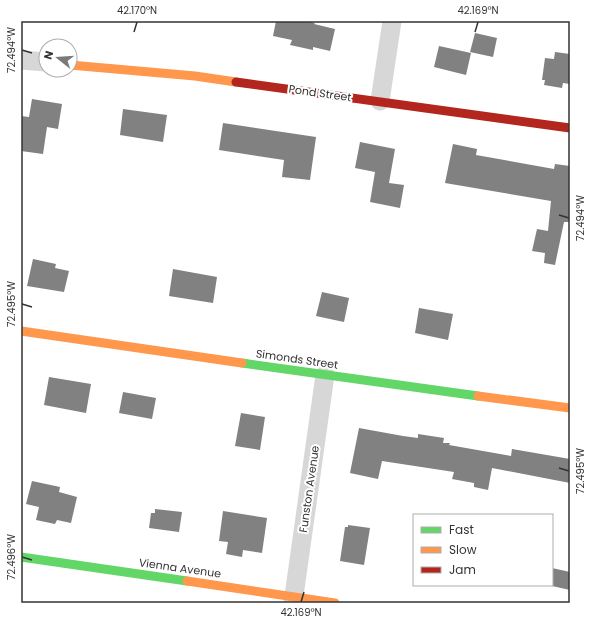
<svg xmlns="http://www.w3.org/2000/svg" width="591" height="624" font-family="Poppins,sans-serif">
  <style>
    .building { fill: #818181 }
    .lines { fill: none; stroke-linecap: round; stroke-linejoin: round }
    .street { stroke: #d7d7d7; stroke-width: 19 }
    .fast { stroke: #63d668; stroke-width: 9 }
    .slow { stroke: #ff974d; stroke-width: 9 }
    .jam { stroke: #b3261e; stroke-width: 9 }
    .ticks { fill: none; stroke: #333; stroke-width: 1.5 }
    .labels { text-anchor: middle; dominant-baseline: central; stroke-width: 4; stroke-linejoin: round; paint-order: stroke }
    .street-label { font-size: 11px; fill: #333; stroke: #fff }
    .neatline { fill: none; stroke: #333; stroke-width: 1.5 }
    .ticks-label { font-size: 10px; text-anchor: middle; fill: #333 }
  </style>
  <rect width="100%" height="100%" fill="#fff"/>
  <path class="building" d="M276 21H306L315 23 314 24 335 29 330 51 313 47V50L290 45 292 40 273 36Z
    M475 33 497 38 493 57 470 52Z
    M439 46 471 53 466 75 434 67Z
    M555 52 570 54V84L563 83 562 88 544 85 545 80H542L545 58 554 59Z
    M32 99 62 104 58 129 47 127 43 154 21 151V116L29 117Z
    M123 109 167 115 163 142 120 135Z
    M223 123 316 137 310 180 282 177 284 160 219 150Z
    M360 142 395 149 389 183 404 185 400 208 370 202 375 172 355 168Z
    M453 144 477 149 476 155 554 169 555 164 570 166V222H564L555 265 544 263 545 253 532 251 537 229 548 231 551 201 445 183Z
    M33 259 56 264 55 268 69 271 64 292 27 286Z
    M173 269 217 277 213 303 169 296Z
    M322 292 349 298 344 322 316 316Z
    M419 308 453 314 448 340 415 333Z
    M49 377 91 384 86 413 44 405Z
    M123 392 156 398 152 419 119 413Z
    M241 413 265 417 260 450 235 446Z
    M359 428 403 436 418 438V434L444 438 443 443H450L449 445 511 456 512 449 570 459V483L492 468 488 490 474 487V483L452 479 454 472 382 461 378 479 350 473Z
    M32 481 60 487 59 492 77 497 71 523 57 520 55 524 36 520 39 507 26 504Z
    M155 509 182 512 179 532 149 528 151 513H155Z
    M223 511 267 518 262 553 243 550 242 557 226 554 228 542 219 541Z
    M348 525 370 528 364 565 340 561 345 527H348Z
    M552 568 570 572V590L552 586Z"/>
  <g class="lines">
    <path class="street" d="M21 60 46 62
      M380 101 392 21
      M293 603 325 375"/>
    <path class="fast" d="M242 363 478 396
      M21 557 187 581"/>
    <path class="slow" d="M70 65 195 76 236 82
      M21 331 242 363
      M478 396 570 408
      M187 581 335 603"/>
    <path class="jam" d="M236 82 570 128"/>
  </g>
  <path class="ticks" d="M134 32 137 22M475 32 478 22M22 50 32 53M559 215 569 218M22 304 32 307M559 468 569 471M22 557 32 560M301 602 304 592"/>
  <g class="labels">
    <g class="street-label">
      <text transform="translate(320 93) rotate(8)">Pond Street</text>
      <text transform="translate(297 359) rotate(8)">Simonds Street</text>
      <text transform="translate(309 489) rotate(-82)">Funston Avenue</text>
      <text transform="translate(180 568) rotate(8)">Vienna Avenue</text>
    </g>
  </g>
  <rect width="591" height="624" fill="none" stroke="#ffffff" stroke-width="44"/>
  <rect x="413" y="514" width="140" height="72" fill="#ffffff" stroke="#adadad"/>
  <rect x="421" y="527" width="20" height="6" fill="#63d668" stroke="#adadad"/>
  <text x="449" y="534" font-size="12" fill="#333333">Fast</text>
  <rect x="421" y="547" width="20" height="6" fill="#ff974d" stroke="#adadad"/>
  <text x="449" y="554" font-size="12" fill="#333333">Slow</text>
  <rect x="421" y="567" width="20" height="6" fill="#b3261e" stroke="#adadad"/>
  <text x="449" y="574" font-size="12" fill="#333333">Jam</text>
  <g transform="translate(58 58) rotate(287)"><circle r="19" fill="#ffffff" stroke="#adadad"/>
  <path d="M0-3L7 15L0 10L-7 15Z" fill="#7a7a7a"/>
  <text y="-6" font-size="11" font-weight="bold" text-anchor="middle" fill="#333333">N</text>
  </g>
  <rect x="22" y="22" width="547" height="580" class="neatline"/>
  <g class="ticks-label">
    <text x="137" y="14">42.170°N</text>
    <text x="478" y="14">42.169°N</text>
    <text transform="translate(11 50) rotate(-90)" y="4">72.494°W</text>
    <text transform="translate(580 218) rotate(-90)" y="4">72.494°W</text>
    <text transform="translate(11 304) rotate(-90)" y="4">72.495°W</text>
    <text transform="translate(580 471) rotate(-90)" y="4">72.495°W</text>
    <text transform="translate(11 557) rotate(-90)" y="4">72.496°W</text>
    <text x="301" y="616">42.169°N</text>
  </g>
</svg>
